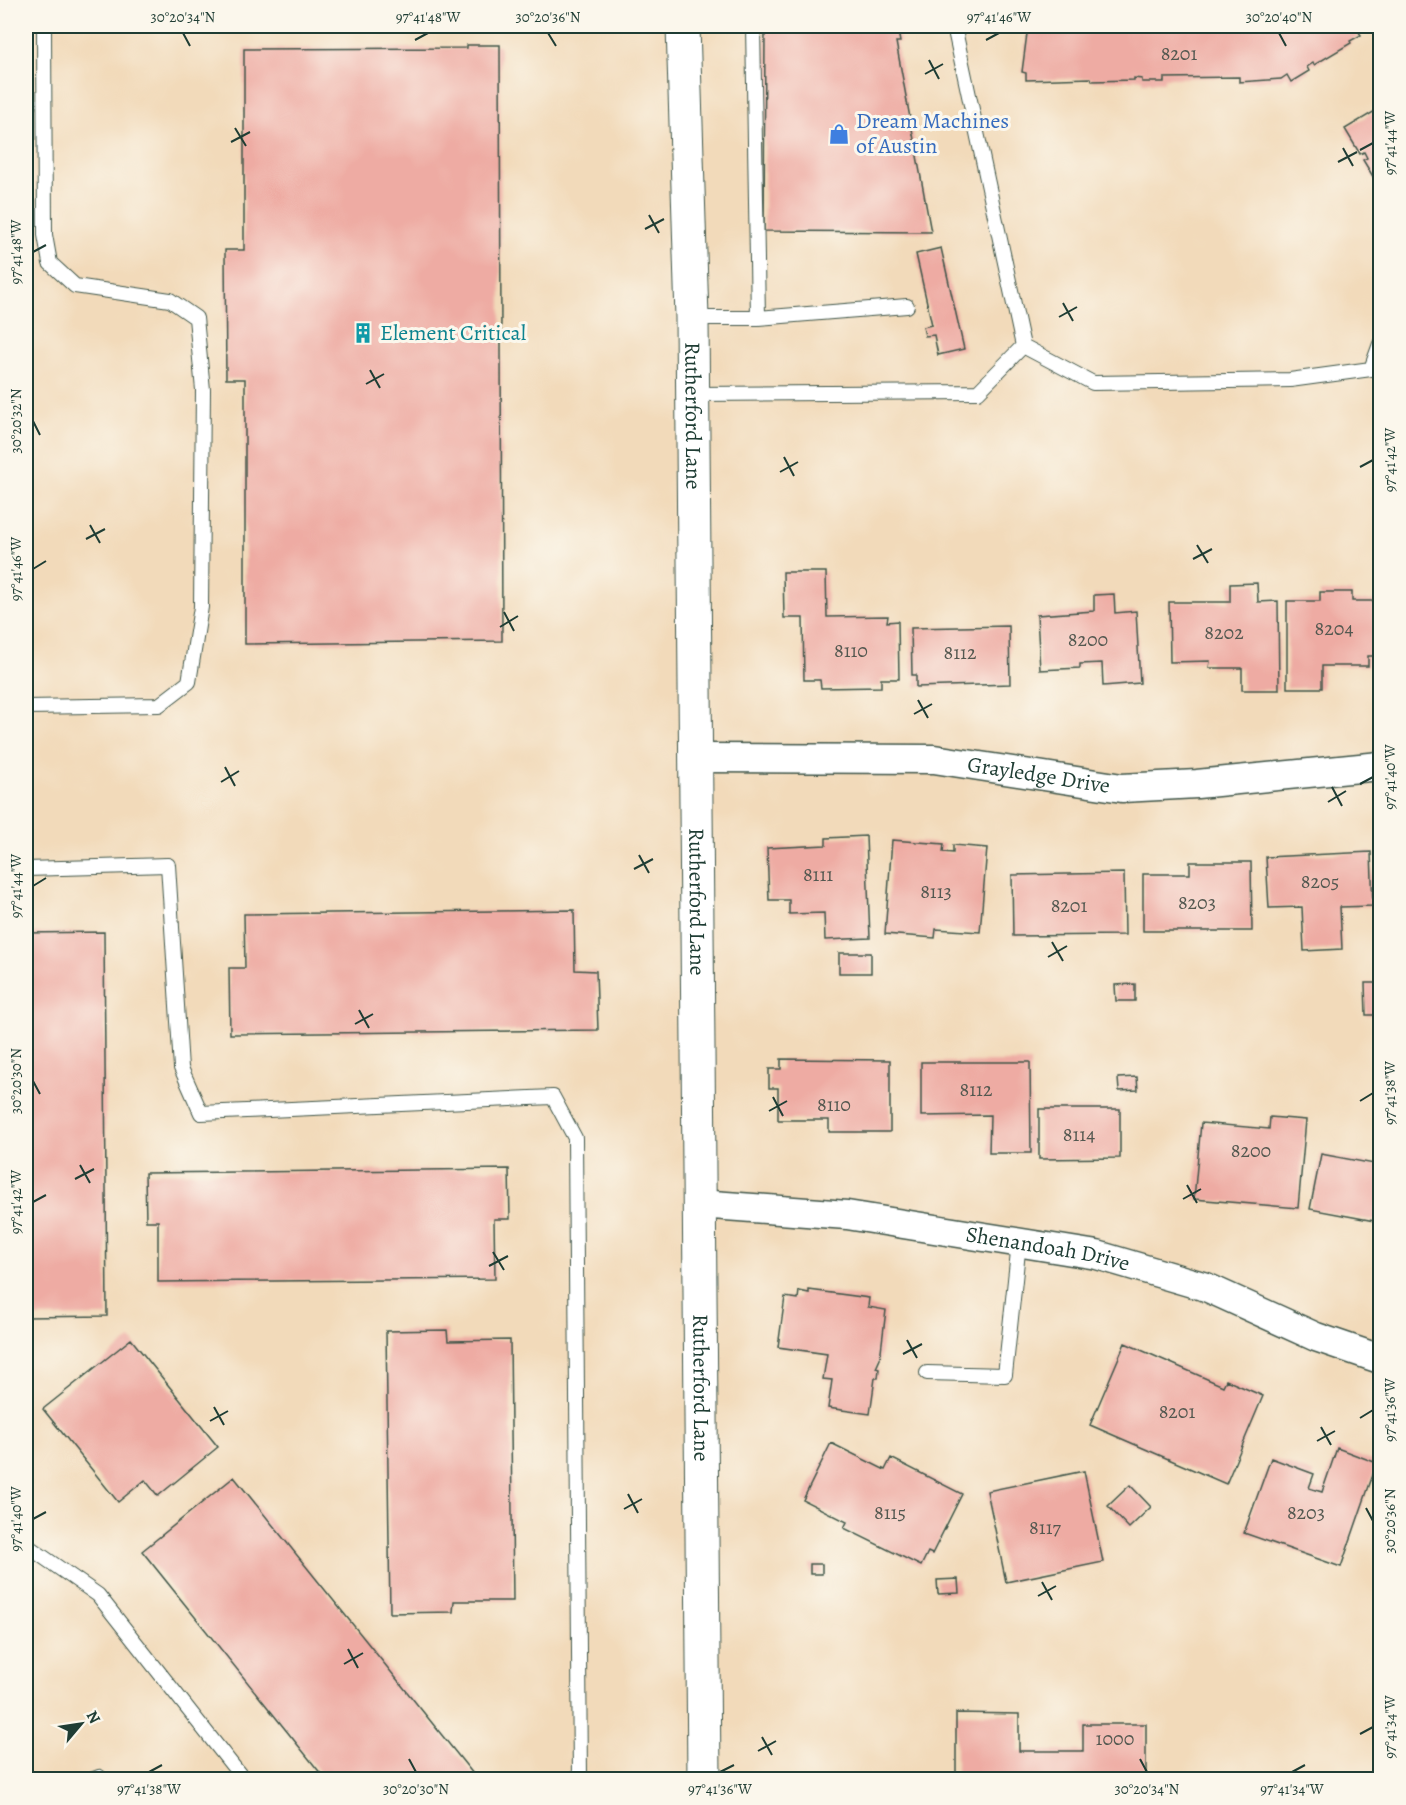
<svg xmlns="http://www.w3.org/2000/svg" width="1406" height="1805" font-family="Alegreya,serif">
  <style>
    .building { fill: #eeaba3 }
    .lines { fill: none; stroke-linecap: round; stroke-linejoin: round }
    .lane-casing { stroke: #3f5548; stroke-width: 16 }
    .street-casing { stroke: #3f5548; stroke-width: 31 }
    .secondary-casing { stroke: #3f5548; stroke-width: 35 }
    .lane { stroke: #fff; stroke-width: 14 }
    .street { stroke: #fff; stroke-width: 28 }
    .secondary { stroke: #fff; stroke-width: 33 }
    .ticks { fill: none; stroke: #1f3d34; stroke-width: 2 }
    .labels { text-anchor: middle; dominant-baseline: central; stroke-width: 6; stroke-linejoin: round; paint-order: stroke }
    .number-label { font-size: 20px; fill: #535850 }
    .shop-label { font-size: 22px; fill: #366cbe; stroke: #fbf7ec; text-anchor: start }
    .culture-label { font-size: 22px; fill: #0d838f; stroke: #fbf7ec; text-anchor: start }
    .street-label { font-size: 22px; fill: #1f3d34; stroke: #fbf7ec }
    .neatline { fill: none; stroke: #1f3d34; stroke-width: 2 }
    .ticks-label { font-size: 15px; text-anchor: middle; fill: #1f3d34 }
  </style>
  <rect width="100%" height="100%" fill="#fbf7ec"/>
  <filter id="ink" filterUnits="userSpaceOnUse"><feTurbulence type="fractalNoise" baseFrequency=".0167" numOctaves="2"/><feDisplacementMap in="SourceGraphic" scale="12" xChannelSelector="R" yChannelSelector="G"/><feConvolveMatrix kernelMatrix="1 2 1 2 8 2 1 2 1" color-interpolation-filters="sRGB"/></filter>
  <filter id="wash" filterUnits="userSpaceOnUse"><feTurbulence type="fractalNoise" baseFrequency=".008" numOctaves="4" result="noise"/><feDisplacementMap in="SourceGraphic" scale="24" xChannelSelector="R" yChannelSelector="G"/><feGaussianBlur stdDeviation="1.35" result="paint"/><feColorMatrix in="noise" values="0 0 0 0 0 0 0 0 0 0 0 0 0 0 0 0 0 1.4 0 .05"/><feComposite in="paint" operator="in"/></filter>
  <g filter="url(#wash)">
    <rect width="100%" height="100%" fill="#f2daba"/>
    <g id="blocks">
      <path class="building" d="M765 26H897L900 42H896L931 232 764 231Z
        M1028 26H1355L1361 35 1350 41 1351 43 1314 65 1313 63 1307 67 1309 71 1291 82 1287 75 1281 79 1239 82V77L1164 78V82H1142V79L1134 78V80L1092 81 1091 78 1026 80V73L1022 72Z
        M467 45H500L502 641 245 644V379H226L225 250H244V49L467 48Z
        M1380 108V188L1363 160 1367 158 1364 152 1360 154 1345 129Z
        M941 248 964 349 938 355 934 335 925 336 923 327 932 325 916 254Z
        M783 572H826L827 617 888 616 887 622 898 621 899 679H881V687L821 688 820 680H804L803 618H784Z
        M1257 583 1258 602 1278 601 1279 690H1242V668H1209L1210 661 1170 662 1169 602H1230V584Z
        M1320 592H1352V601H1380V656H1368V666H1322V688H1287V601H1320Z
        M1114 594 1115 613 1136 611 1140 683 1103 686 1102 663 1080 664V668L1040 670 1037 615 1094 611V595Z
        M1009 626 1010 684 916 687V675H912L911 628Z
        M866 836 870 938 825 940 824 913 789 914V900H769L767 848 826 845V838Z
        M892 840 944 844 943 852 953 853V845L987 848 980 932 936 929 935 938 885 934Z
        M1371 852 1373 906 1340 907 1342 949 1304 951 1302 907 1269 908 1266 857Z
        M1190 862H1251L1252 931H1143V874H1190Z
        M1124 873 1125 935 1013 936 1012 875Z
        M574 910 575 970 596 971 598 1030 230 1034 229 968H245L244 914Z
        M104 932 107 1316 26 1317V933Z
        M839 953H871V973H839Z
        M1365 983H1380V1015H1366Z
        M1135 984V1001H1116L1115 985Z
        M781 1059 890 1060V1132H829V1120H778V1088H769V1069H781Z
        M921 1062H1030L1031 1153H989L990 1115 921 1116Z
        M1137 1077 1138 1090 1119 1091 1118 1078Z
        M1039 1109H1120V1158L1039 1159Z
        M1270 1117 1306 1120 1298 1208 1194 1199 1201 1123 1269 1129Z
        M1321 1154 1380 1165V1222L1310 1209Z
        M509 1169 510 1219H494L495 1279 158 1282V1221H146L145 1173Z
        M809 1290 869 1298 868 1307 886 1310 880 1359 876 1368 879 1369 878 1378H875L870 1414 828 1408 832 1380 823 1379 827 1354 778 1347 785 1297 798 1299 799 1291 809 1293Z
        M447 1330 448 1341 510 1340 513 1601H454L453 1612 390 1613 386 1331Z
        M131 1339 218 1447 158 1496 145 1480 118 1502 43 1409Z
        M1125 1343 1223 1386 1226 1380 1263 1396 1226 1484 1090 1425Z
        M831 1443 885 1470 891 1458 962 1494 932 1554 928 1552 921 1566 844 1528 847 1522 803 1500Z
        M1337 1448 1377 1463 1341 1567 1244 1533 1271 1458 1314 1474 1309 1488 1322 1492Z
        M1084 1471 1103 1562 1006 1582 987 1491Z
        M234 1477 478 1780H326L142 1551Z
        M1130 1485 1151 1507 1129 1528 1108 1506Z
        M810 1564H822V1574H810Z
        M958 1579 959 1593 938 1594 937 1580Z
        M956 1713 1019 1714V1751H1083V1724H1146V1780H956Z"/>
    </g>
  </g>
  <g filter="url(#ink)">
    <use href="#blocks" fill-opacity="0" stroke="#3f5548" stroke-width="1.5"/>
    <g class="lines">
      <g class="lane-casing">
        <path id="lane" d="M753 26 758 318
          M954 26 1023 346 1093 383 1290 380 1371 369 1380 344
          M692 318H758L907 306
          M693 394 978 392 1023 346
          M26 707 159 705 189 682 201 607 203 390 196 318 170 300 75 286 50 263 45 235 44 26
          M26 869 168 865 181 1068 201 1113 553 1097 575 1138 580 1780
          M927 1373 1005 1375 1019 1242
          M26 1545 98 1595 244 1780
          M91 1780 99 1777 101 1780"/>
      </g>
      <g class="street-casing">
        <g id="street">
          <path id="s1" d="M696 758 934 759 1122 788 1197 784 1380 766"/>
          <path id="s2" d="M699 1204 847 1215 1097 1255 1206 1287 1316 1337 1380 1359"/>
        </g>
      </g>
      <g class="secondary-casing">
        <g id="secondary">
          <path id="s3" d="M683 26 692 318 704 1780"/>
        </g>
      </g>
      <use href="#lane" class="lane"/>
      <use href="#street" class="street"/>
      <use href="#secondary" class="secondary"/>
    </g>
  </g>
  <path class="ticks" d="M183 33 190 46M548 33 556 46M1279 33 1286 46M415 40 428 33M986 40 999 33M929 60 939 79M925 74 943 64M235 128 246 146M231 142 250 132M1343 148 1353 166M1360 150 1373 143M1338 162 1357 152M649 215 659 233M645 229 664 219M33 252 46 245M1063 303 1073 321M1059 317 1077 307M370 370 380 388M366 384 384 374M33 421 40 435M784 457 794 476M1360 467 1373 460M780 472 798 462M90 525 100 543M86 539 105 529M1197 545 1208 563M1193 559 1212 549M33 569 46 561M504 612 514 631M500 627 518 616M918 700 928 718M914 714 932 704M225 767 235 786M221 782 239 771M1360 784 1373 777M1332 787 1342 806M1328 802 1346 791M639 855 649 873M634 869 653 859M33 886 46 878M1052 942 1063 961M1048 957 1067 946M359 1010 369 1028M355 1024 373 1014M33 1081 40 1094M773 1097 783 1116M1360 1101 1373 1093M769 1111 787 1101M80 1165 90 1183M75 1179 94 1169M1187 1185 1197 1203M1183 1199 1201 1189M33 1202 46 1195M493 1252 504 1270M489 1266 508 1256M907 1340 917 1358M903 1354 922 1344M214 1407 224 1425M1360 1418 1373 1410M210 1421 228 1411M1321 1427 1331 1445M1317 1441 1335 1431M628 1494 638 1513M1366 1508 1373 1521M624 1509 642 1499M33 1519 46 1512M1042 1582 1052 1600M1038 1596 1056 1586M348 1649 358 1668M344 1664 363 1653M1360 1734 1373 1727M762 1737 772 1755M758 1751 776 1741M409 1759 416 1772M1140 1759 1147 1772M149 1772 162 1765M720 1772 734 1765M1292 1772 1305 1765"/>
  <defs>
    <g id="shop-bare" transform="scale(1.62)"><path d="M-5-2.5h2.3a2.7 3.5 0 0 1 5.4 0H5L5.5 6h-11ZM-1.5-2.5h3a1.5 2.3 0 0 0-3 0Z" fill="#3f7fe0" stroke="#fbf7ec" stroke-width="2.5" paint-order="stroke"/></g>
    <g id="building-bare" transform="scale(1.62)"><path d="M-4-6H4V6H1V3H-1V6H-4ZM-2.5-4.3h1.7v1.8h-1.7ZM.8-4.3h1.7v1.8H.8ZM-2.5-1h1.7V.8h-1.7ZM.8-1h1.7V.8H.8Z" fill="#0f9aa8" stroke="#fbf7ec" stroke-width="2.5" paint-order="stroke"/></g>
  </defs>
  <g fill-rule="evenodd">
    <use href="#shop-bare" x="839" y="134"/>
    <use href="#building-bare" x="363" y="333"/>
  </g>
  <g class="labels">
    <g class="number-label">
      <text x="1179" y="53">8201</text>
      <text x="1334" y="628">8204</text>
      <text x="1224" y="632">8202</text>
      <text x="1088" y="639">8200</text>
      <text x="851" y="650">8110</text>
      <text x="960" y="652">8112</text>
      <text x="818" y="874">8111</text>
      <text x="1320" y="881">8205</text>
      <text x="936" y="891">8113</text>
      <text x="1197" y="902">8203</text>
      <text x="1069" y="905">8201</text>
      <text x="976" y="1089">8112</text>
      <text x="834" y="1104">8110</text>
      <text x="1079" y="1134">8114</text>
      <text x="1251" y="1150">8200</text>
      <text x="1177" y="1411">8201</text>
      <text x="890" y="1512">8115</text>
      <text x="1306" y="1512">8203</text>
      <text x="1045" y="1527">8117</text>
      <text x="1115" y="1738">1000</text>
    </g>
    <g class="shop-label">
      <text x="856" y="121">Dream Machines<tspan x="856" dy="25">of Austin</tspan></text>
    </g>
    <g class="culture-label">
      <text x="380" y="333">Element Critical</text>
    </g>
    <g class="street-label">
      <text stroke="none"><textPath href="#s3" startOffset="390">Rutherford Lane</textPath></text>
      <text stroke="none"><textPath href="#s1" startOffset="344">Grayledge Drive</textPath></text>
      <text stroke="none"><textPath href="#s3" startOffset="876">Rutherford Lane</textPath></text>
      <text stroke="none"><textPath href="#s2" startOffset="352">Shenandoah Drive</textPath></text>
      <text stroke="none"><textPath href="#s3" startOffset="1362">Rutherford Lane</textPath></text>
    </g>
  </g>
  <rect width="1406" height="1805" fill="none" stroke="#fbf7ec" stroke-width="66"/>
  <g transform="translate(81 1724) rotate(61)" stroke="#fbf7ec" stroke-width="4.5" paint-order="stroke">
  <path d="M0-4.5L10 22L0 15L-10 22Z" fill="#1f3d34"/>
  <text y="-9" font-size="16" font-weight="bold" text-anchor="middle" fill="#1f3d34">N</text>
  </g>
  <rect x="33" y="33" width="1340" height="1739" class="neatline"/>
  <g class="ticks-label">
    <text x="183" y="22">30°20'34"N</text>
    <text x="428" y="22">97°41'48"W</text>
    <text x="548" y="22">30°20'36"N</text>
    <text x="999" y="22">97°41'46"W</text>
    <text x="1279" y="22">30°20'40"N</text>
    <text transform="translate(1390 143) rotate(-90)" y="5">97°41'44"W</text>
    <text transform="translate(16 252) rotate(-90)" y="5">97°41'48"W</text>
    <text transform="translate(16 421) rotate(-90)" y="5">30°20'32"N</text>
    <text transform="translate(1390 460) rotate(-90)" y="5">97°41'42"W</text>
    <text transform="translate(16 569) rotate(-90)" y="5">97°41'46"W</text>
    <text transform="translate(1390 777) rotate(-90)" y="5">97°41'40"W</text>
    <text transform="translate(16 886) rotate(-90)" y="5">97°41'44"W</text>
    <text transform="translate(16 1081) rotate(-90)" y="5">30°20'30"N</text>
    <text transform="translate(1390 1093) rotate(-90)" y="5">97°41'38"W</text>
    <text transform="translate(16 1202) rotate(-90)" y="5">97°41'42"W</text>
    <text transform="translate(1390 1410) rotate(-90)" y="5">97°41'36"W</text>
    <text transform="translate(16 1519) rotate(-90)" y="5">97°41'40"W</text>
    <text transform="translate(1390 1521) rotate(-90)" y="5">30°20'36"N</text>
    <text transform="translate(1390 1727) rotate(-90)" y="5">97°41'34"W</text>
    <text x="149" y="1794">97°41'38"W</text>
    <text x="416" y="1794">30°20'30"N</text>
    <text x="720" y="1794">97°41'36"W</text>
    <text x="1147" y="1794">30°20'34"N</text>
    <text x="1292" y="1794">97°41'34"W</text>
  </g>
</svg>
